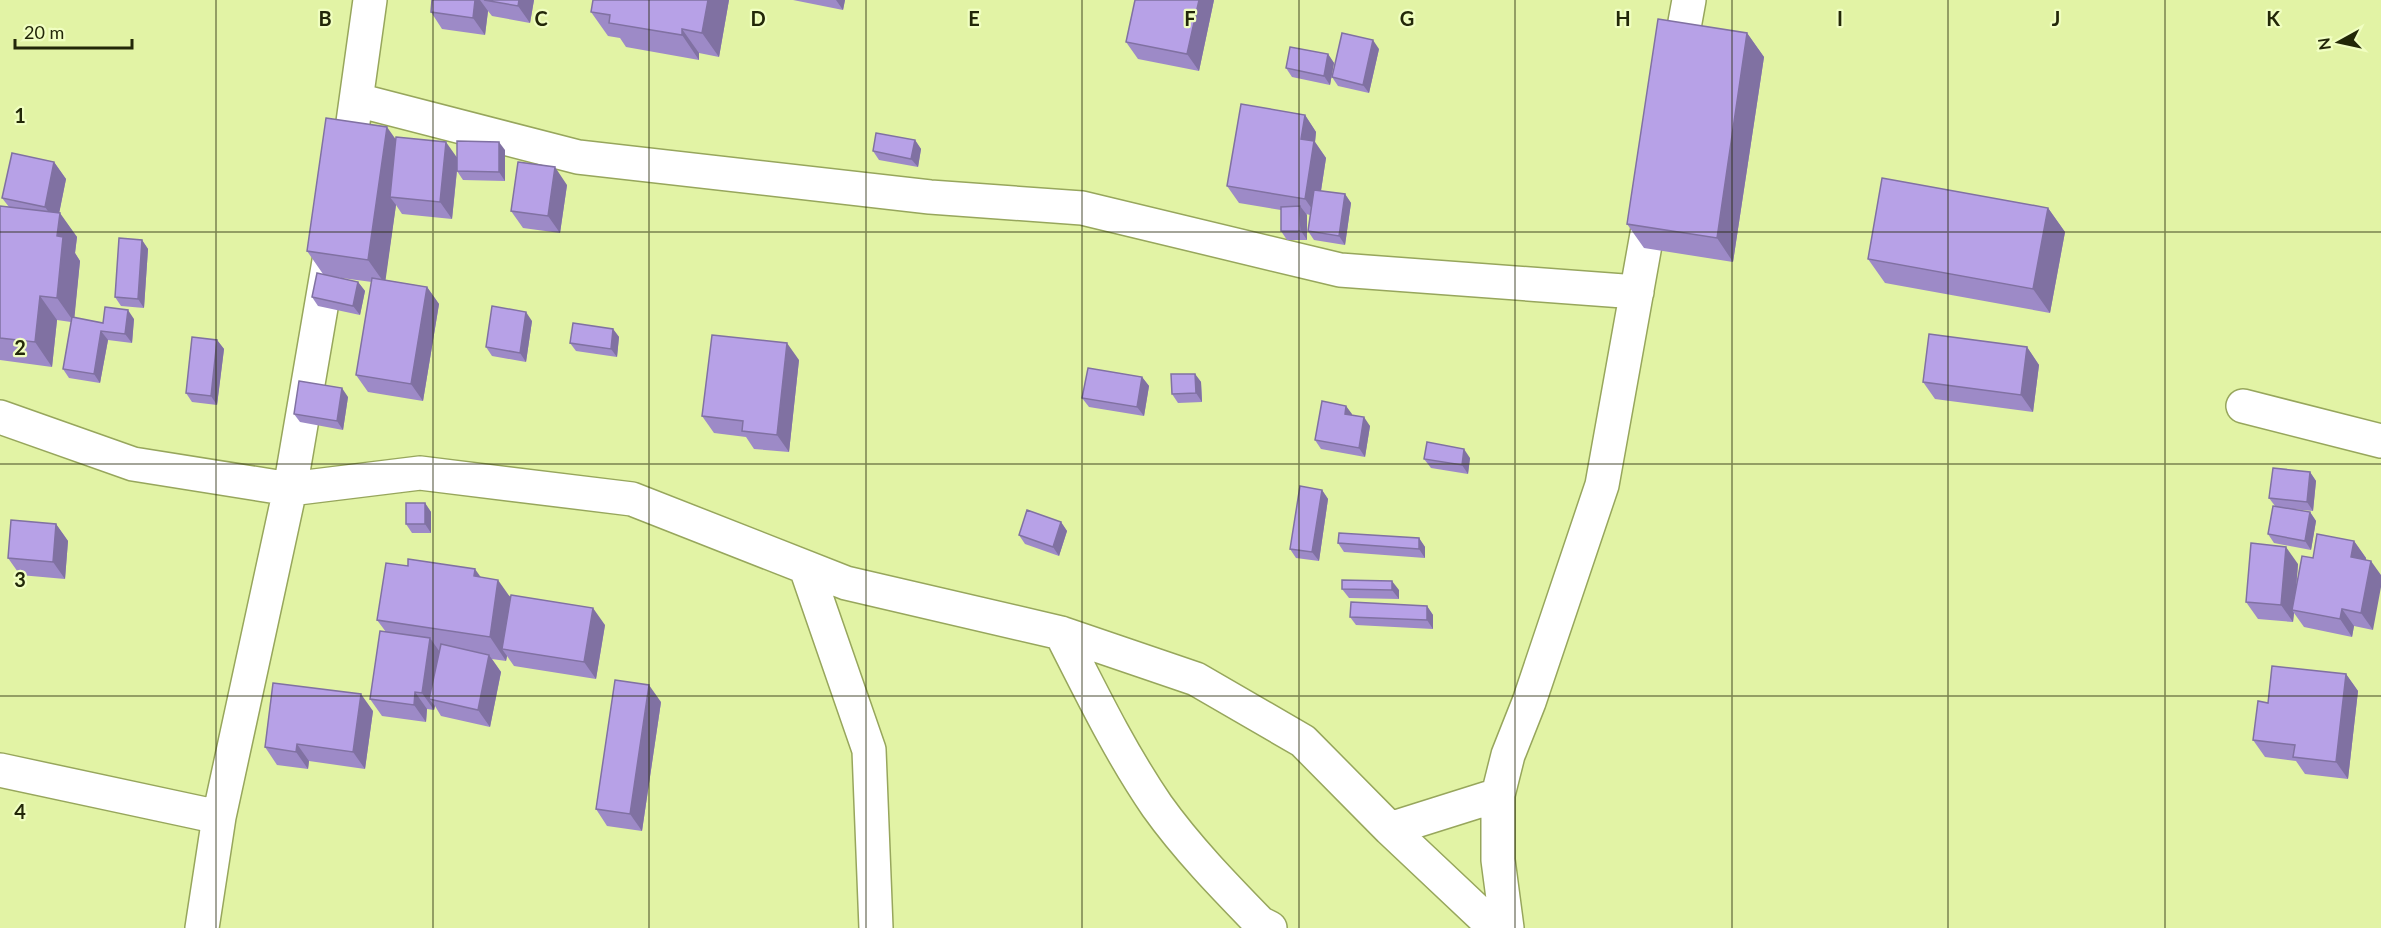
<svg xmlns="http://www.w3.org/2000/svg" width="2381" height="928" font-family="Lato,sans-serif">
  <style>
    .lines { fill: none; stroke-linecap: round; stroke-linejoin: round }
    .street-casing { stroke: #97a65c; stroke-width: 36 }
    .street { stroke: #fff; stroke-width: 33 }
    .wall { fill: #9d8ac7 }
    .shaded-wall { fill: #8071a2 }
    .building { fill: #b7a1e7; stroke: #8071a2; stroke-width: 1.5 }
    .grid { fill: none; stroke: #222708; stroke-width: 1.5; stroke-opacity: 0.55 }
    .grid-label { font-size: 20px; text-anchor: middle; font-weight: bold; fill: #222708; stroke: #f0fec1; stroke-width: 4.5; stroke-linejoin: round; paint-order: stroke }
  </style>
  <rect width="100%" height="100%" fill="#e2f3a5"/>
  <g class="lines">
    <g class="street-casing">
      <path id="street" d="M1677 66 1689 0
        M357 100 578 157 930 197 1082 208 1340 270 1637 292
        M353 122 370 0
        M2243 406 2381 441
        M0 417 133 464 290 489 420 473 632 499 846 583 1061 633 1196 679 1303 741 1390 829 1495 928
        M806 568 869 750 876 928
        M1061 633C1091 692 1120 752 1157 806 1187 848 1224 886 1260 923L1270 928
        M0 770 219 817
        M1390 829 1498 795
        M202 928 219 817 290 489 329 261
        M1507 928 1498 860V795L1508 755 1529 702 1602 485 1652 206"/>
    </g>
    <use href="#street" class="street"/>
  </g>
  <path class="wall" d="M432 0H534L530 23 492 16 488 11 485 35 442 29 431 12Z
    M729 0 719 57 699 53V60L626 47 620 38 608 36 591 12Z
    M793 0H845L843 10Z
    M1214 0 1199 71 1138 59 1126 42Z
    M1747 33 1764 57 1733 262 1644 248 1627 224Z
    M1379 49 1369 93 1338 86 1332 77Z
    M1328 54 1334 63 1330 85 1292 77 1286 68Z
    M1305 115 1316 132 1315 142 1326 158 1321 191 1345 194 1351 203 1345 245 1314 240 1308 231 1310 215 1306 214 1307 215V240H1287L1281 231V210L1239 203 1227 186Z
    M396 140 457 157 505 150V181L463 180 457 171 452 219 402 214 396 205 385 280 427 287 439 304 423 401 368 392 356 375 372 282 334 277 358 282 365 291 360 315 318 306 312 297 323 274 307 251Z
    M915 140 921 149 918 167 879 160 873 151Z
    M54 162 66 179 59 213 77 237 75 253 80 261 74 318 103 323 134 319 132 343 108 340 100 383 69 378 63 369 71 322 57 320 52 367 0 360V206L9 207 2 198Z
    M567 185 560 233 523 228 511 211Z
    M2048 208 2065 232 2050 313 1885 283 1868 259Z
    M142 240 148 249 144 308 121 306 115 297Z
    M532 321 526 362 492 356 486 347Z
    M613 329 619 337 617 357 576 351 570 343Z
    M217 340 224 349 217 405 192 402 186 393Z
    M2027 347 2039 365 2033 412 1935 399 1923 382Z
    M799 360 789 452 754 449 746 437 714 433 702 416Z
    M1195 374 1201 382 1202 402 1178 403 1172 394Z
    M1142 377 1149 386 1144 416 1089 407 1082 398Z
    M348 397 343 430 300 422 294 414Z
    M1346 406 1352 415 1370 426 1365 457 1321 449 1315 440Z
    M1470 458 1468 474 1431 468 1424 459Z
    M2310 472 2316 481 2313 511 2282 508 2310 512 2316 521 2311 550 2274 543 2268 534 2275 506 2269 498Z
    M1322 490 1328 499 1319 561 1296 558 1290 549Z
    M425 503 431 512V533H412L406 524Z
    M1061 522 1067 531 1059 556 1025 544 1019 535Z
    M56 524 68 541 65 579 20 575 8 558Z
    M1419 538 1425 547V558L1344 552 1338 543Z
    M2354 541 2366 558 2373 630 2354 626 2352 637 2304 627 2294 613 2293 622 2258 619 2246 602 2298 564 2296 590 2313 558Z
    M480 577 511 597 605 625 596 679 514 666 507 656 506 661 492 659 501 672 490 727 441 716 435 706 434 710 427 709 426 722 382 716 370 699 386 632 377 620Z
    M1342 589 1399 590V599L1349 598Z
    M1427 606 1433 615V629L1356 625 1350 617Z
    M2346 674 2358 691 2348 779 2305 774 2296 761 2265 757 2253 740 2268 703Z
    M661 702 642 831 607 826 596 809Z
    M373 711 365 769 309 761 308 769 277 765 265 747Z"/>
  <path class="shaded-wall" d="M475 0H480L488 11 485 35 473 18Z
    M519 0H534L530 23 518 6Z
    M708 0H729L719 57 702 33Z
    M836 0H845L843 10Z
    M1199 0H1214L1199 71 1187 54Z
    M682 29 699 53V60L682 35Z
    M1747 33 1764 57 1733 262 1717 238Z
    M1373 40 1379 49 1369 93 1363 85Z
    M1328 54 1334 63 1330 85 1324 76Z
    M1305 115 1316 132 1315 142 1326 158 1317 216 1305 199 1301 139Z
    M387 127 404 151 390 197 396 205 385 284 368 260Z
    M915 140 921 149 918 167 911 159Z
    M446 142 458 159 452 219 440 202Z
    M499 142 505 150V181L499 172Z
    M54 162 66 179 57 224 45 207Z
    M555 167 567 185 560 233 548 216Z
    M1345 194 1351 203 1345 245 1339 236Z
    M1300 206 1307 215V240L1301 231Z
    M2048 208 2065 232 2050 313 2033 289Z
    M60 213 77 237 75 253 80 261 74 322 57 298V236Z
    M142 240 148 249 144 308 138 299Z
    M358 282 365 291 360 315 353 306Z
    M427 287 439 304 423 401 411 384Z
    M40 296 57 320 52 367 35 342Z
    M128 310 134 319 132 343 125 334Z
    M526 312 532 321 526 362 520 353Z
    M613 329 619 337 617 357 611 349Z
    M101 331 108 340 100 383 94 374Z
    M217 340 224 349 217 405 211 396Z
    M787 343 799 360 789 452 777 435Z
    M2027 347 2039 365 2033 412 2021 395Z
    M1195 374 1201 382 1202 402 1196 393Z
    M1142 377 1149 386 1144 416 1137 407Z
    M342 388 348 397 343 430 337 421Z
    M1346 406 1352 414 1351 423 1345 414Z
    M1364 417 1370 426 1365 457 1359 448Z
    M1464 449 1470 458 1468 474 1462 465Z
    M2310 472 2316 481 2313 511 2307 502Z
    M1322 490 1328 499 1319 561 1312 552Z
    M425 503 431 512V533L425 524Z
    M2310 512 2316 521 2311 550 2305 541Z
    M1061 522 1067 531 1059 556 1053 547Z
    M56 524 68 541 65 579 53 562Z
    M1419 538 1425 547V558L1419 549Z
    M2354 541 2366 558 2363 574 2351 557Z
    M2286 547 2298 564 2294 611 2292 610 2294 613 2293 622 2281 605Z
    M2371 561 2381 575V587L2373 630 2361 613Z
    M475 569 492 593 474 576Z
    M498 580 515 604 502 649 507 656 506 661 490 637Z
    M1392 581 1399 590V599L1392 590Z
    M1427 606 1433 615V629L1427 620Z
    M593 608 605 625 596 679 584 662Z
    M2342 609 2354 626 2352 637 2340 619Z
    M430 638 442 655 429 699 435 706 434 710 422 693Z
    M489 655 501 672 490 727 478 710Z
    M2346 674 2358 691 2348 779 2336 762Z
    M649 685 661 702 642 831 630 814Z
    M415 692 427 709 426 722 414 705Z
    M361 694 373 711 365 769 353 752Z
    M297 744 309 761 308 769 296 752Z"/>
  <path class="building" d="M432 0H475L473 18 431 12Z
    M484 0H519L518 6Z
    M593 0H708L702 33 682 29V35L609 23 610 15 591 12Z
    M1135 0H1199L1187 54 1126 42Z
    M1658 19 1747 33 1717 238 1627 224Z
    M1342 33 1373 40 1363 85 1332 77Z
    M1290 47 1328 54 1324 76 1286 68Z
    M1241 104 1305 115 1301 139 1314 141 1305 199 1227 186Z
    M326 118 387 127 368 260 307 251Z
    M876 133 915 140 911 159 873 151Z
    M396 137 446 142 440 202 390 197Z
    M457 141 499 142V172L457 171Z
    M12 153 54 162 45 207 2 198Z
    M518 162 555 167 548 216 511 211Z
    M1882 178 2048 208 2033 289 1868 259Z
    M1314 190 1345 194 1339 236 1308 231Z
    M0 206 60 213 57 236 63 237 57 298 40 296 35 342 0 338Z
    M1300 206 1301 231H1281V207Z
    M119 238 142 240 138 299 115 297Z
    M317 273 358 282 353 306 312 297Z
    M372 278 427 287 411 384 356 375Z
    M492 306 526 312 520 353 486 347Z
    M105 307 128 310 125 334 101 331 94 374 63 369 72 317 103 323Z
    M573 323 613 329 611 349 570 343Z
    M1929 334 2027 347 2021 395 1923 382Z
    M712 335 787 343 777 435 742 431 743 421 702 416Z
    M192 337 217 340 211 396 186 393Z
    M1088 368 1142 377 1137 407 1082 398Z
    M1171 374H1195L1196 393 1172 394Z
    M299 381 342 388 337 421 294 414Z
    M1322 401 1346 406 1345 414 1364 417 1359 448 1315 440Z
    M1427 442 1464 449 1462 465 1424 459Z
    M2273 468 2310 472 2307 502 2269 498Z
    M1300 486 1322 490 1312 552 1290 549Z
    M406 503H425V524H406Z
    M2273 506 2310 512 2305 541 2268 534Z
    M1027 510 1061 522 1053 547 1019 535Z
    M11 520 56 524 53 562 8 558Z
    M1339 533 1419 538V549L1338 543Z
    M2317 534 2354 541 2351 557 2371 561 2361 613 2342 609 2340 619 2292 610 2302 556 2313 558Z
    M2251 543 2286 547 2281 605 2246 602Z
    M408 559 475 569 474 576 498 580 490 637 377 620 386 563 408 566Z
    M1342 580 1392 581V590L1342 589Z
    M511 595 593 608 584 662 502 649Z
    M1351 602 1427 606V620L1350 617Z
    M380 631 430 638 422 693 415 692 414 705 370 699Z
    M441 644 489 655 478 710 429 699Z
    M2272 666 2346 674 2336 762 2293 757 2295 745 2253 740 2258 701 2268 703Z
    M615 680 649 685 630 814 596 809Z
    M273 683 361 694 353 752 297 744 296 752 265 747Z"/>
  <path class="grid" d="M216 0V928M433 0V928M649 0V928M866 0V928M1082 0V928M1299 0V928M1515 0V928M1732 0V928M1948 0V928M2165 0V928M0 232H2381M0 464H2381M0 696H2381"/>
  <g class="grid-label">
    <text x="325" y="26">B</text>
    <text x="541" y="26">C</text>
    <text x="758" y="26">D</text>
    <text x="974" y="26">E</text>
    <text x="1190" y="26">F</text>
    <text x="1407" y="26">G</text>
    <text x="1623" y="26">H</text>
    <text x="1840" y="26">I</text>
    <text x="2056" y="26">J</text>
    <text x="2273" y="26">K</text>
    <text x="20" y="123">1</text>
    <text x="20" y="355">2</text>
    <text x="20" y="587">3</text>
    <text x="20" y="819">4</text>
  </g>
  <g transform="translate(2339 42) rotate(262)" stroke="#f0fec1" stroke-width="4.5" paint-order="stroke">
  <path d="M0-4.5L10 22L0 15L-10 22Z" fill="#222708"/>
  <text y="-9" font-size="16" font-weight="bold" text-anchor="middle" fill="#222708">N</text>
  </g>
  <path d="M15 39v9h117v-9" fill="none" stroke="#222708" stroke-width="3"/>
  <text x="24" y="39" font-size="18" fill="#222708" stroke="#f0fec1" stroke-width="4.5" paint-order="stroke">20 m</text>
</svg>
